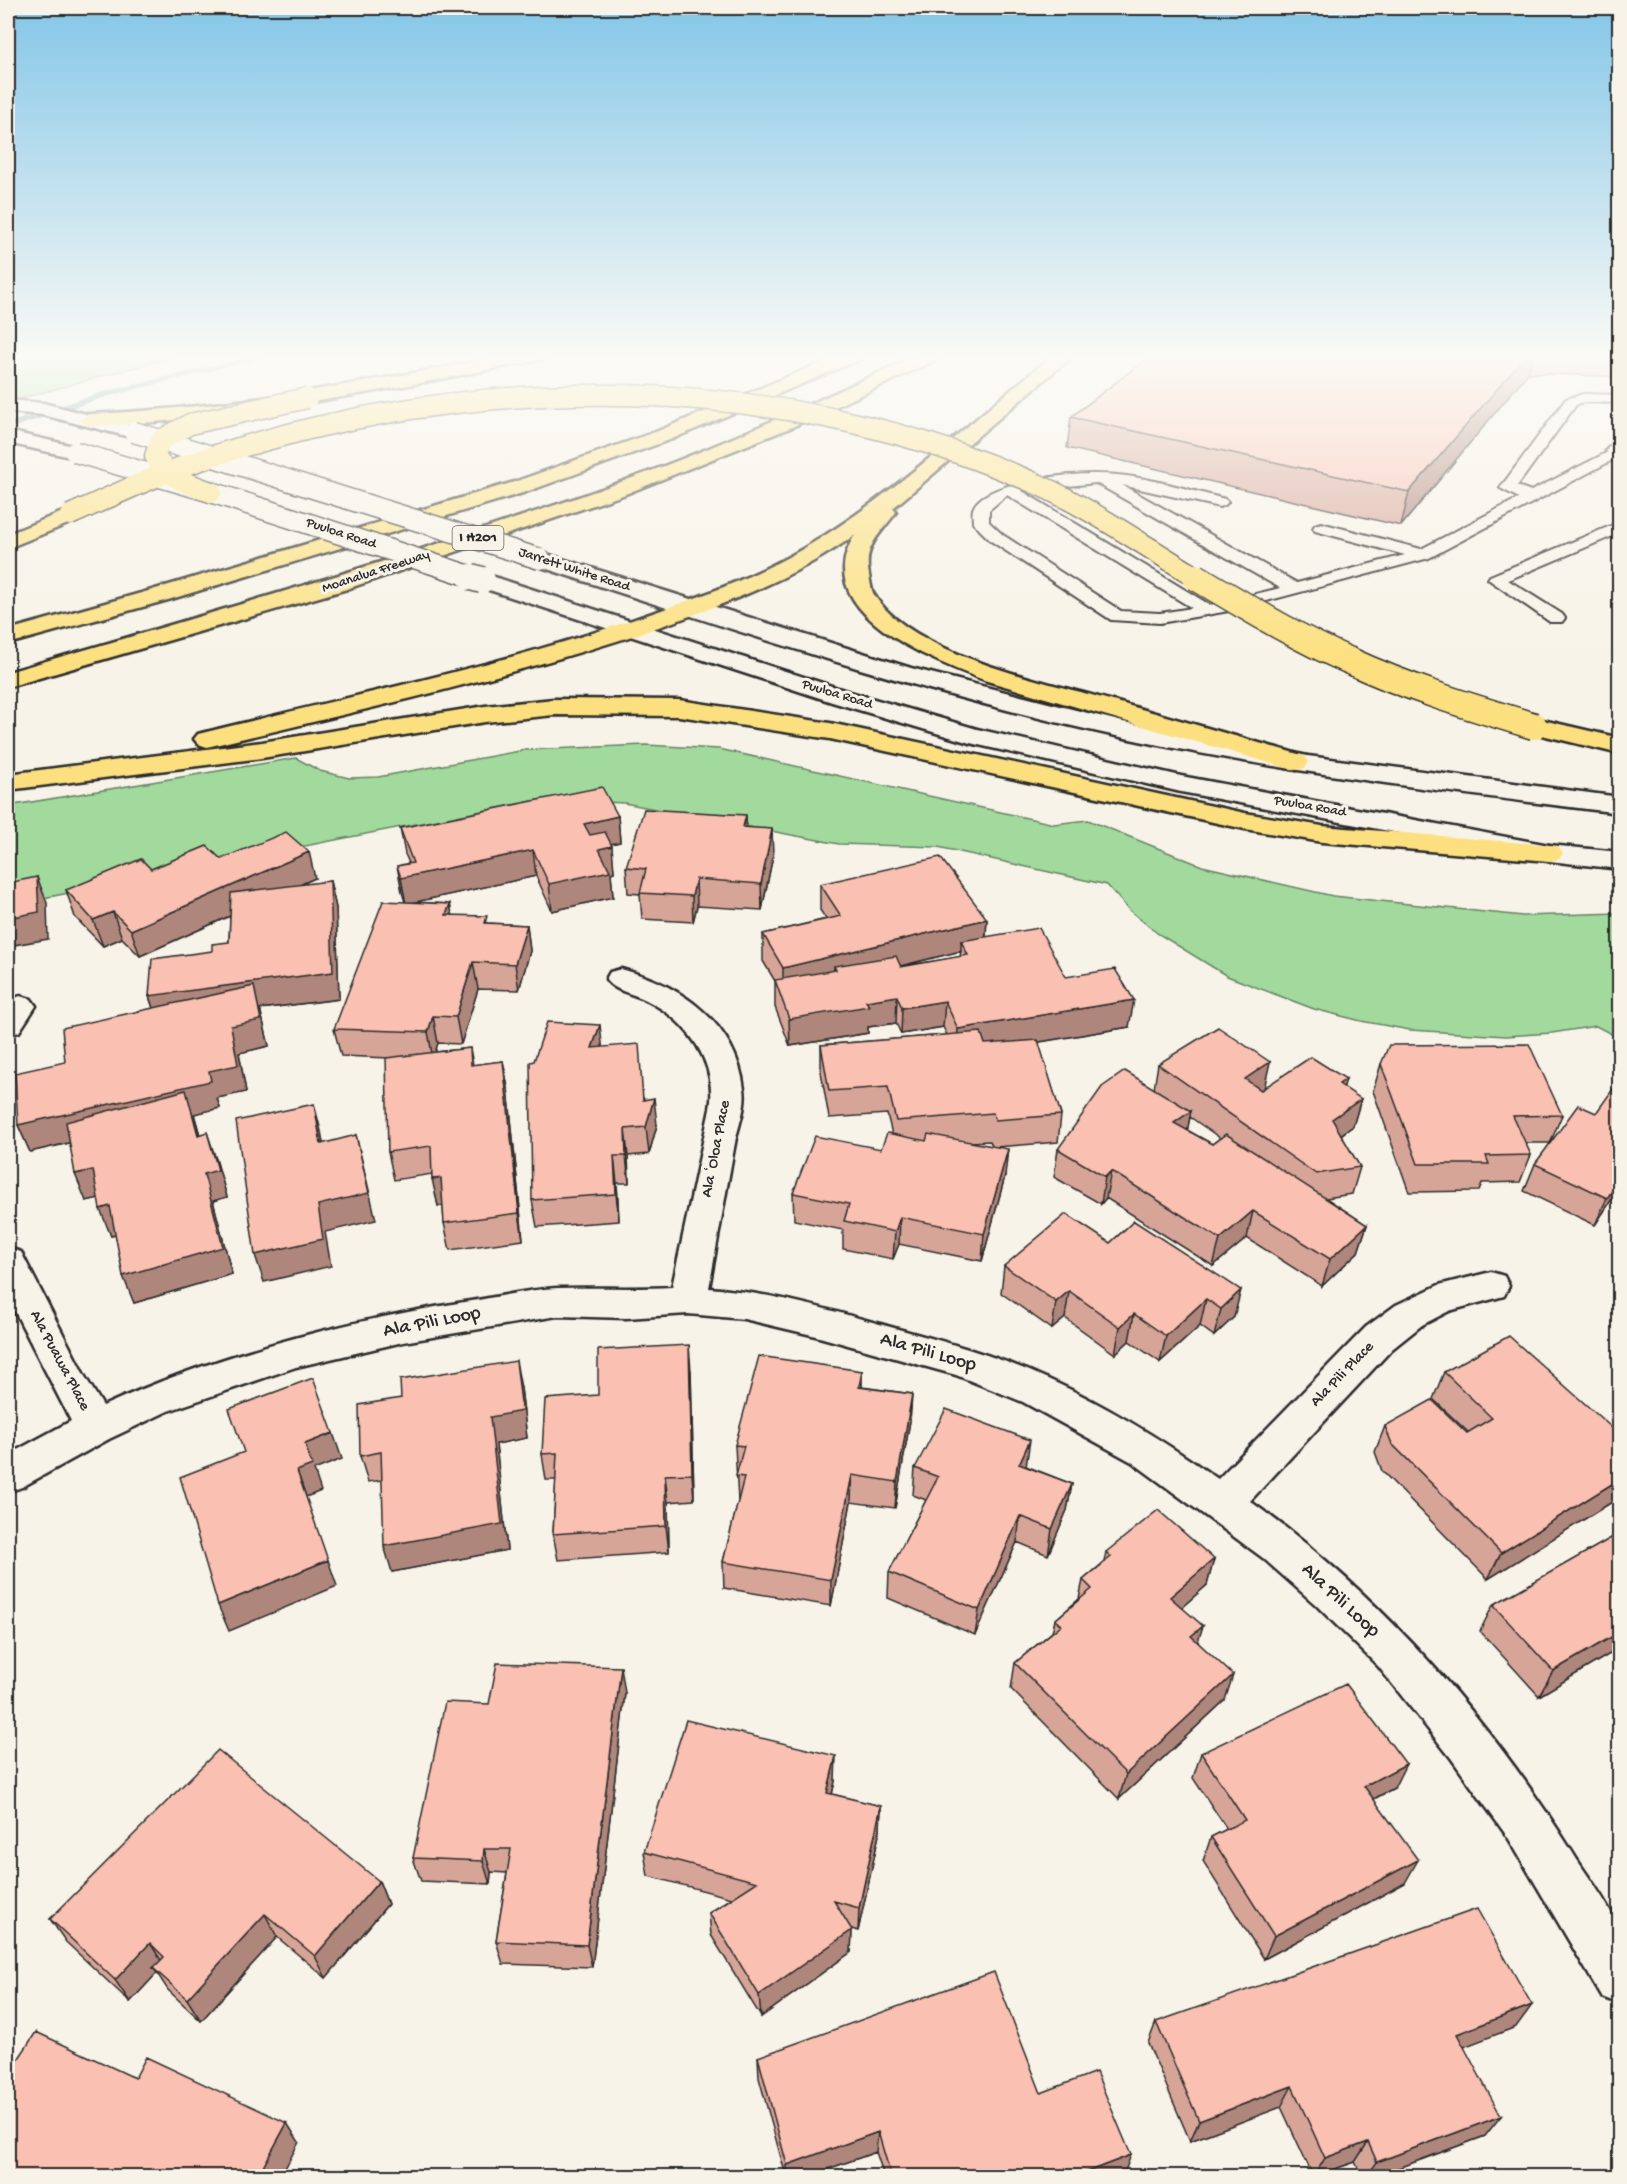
<svg xmlns="http://www.w3.org/2000/svg" width="1627" height="2184" font-family="'Gochi Hand',sans-serif">
  <style>
    .green { fill: #a2d99d; stroke: #668264; stroke-width: 1.5 }
    .lines { fill: none; stroke-linecap: round; stroke-linejoin: round }
    .stream { fill: #67989d; fill-rule: evenodd }
    .lane-casing { stroke: #2b2b2b; stroke-width: 4 }
    .street-casing { stroke: #2b2b2b; stroke-width: 5 }
    .secondary-casing { stroke: #2b2b2b; stroke-width: 5 }
    .highway-casing { stroke: #2b2b2b; stroke-width: 5 }
    .lane { fill: #f7f3e8; fill-rule: evenodd }
    .street { fill: #f7f3e8; fill-rule: evenodd }
    .secondary { fill: #f7f3e8; fill-rule: evenodd }
    .highway { fill: #fce080; fill-rule: evenodd }
    .secondary-bridge-far1-casing { stroke: #2b2b2b; stroke-width: 23; stroke-linecap: butt }
    .secondary-bridge-casing { stroke: #2b2b2b; stroke-width: 29; stroke-linecap: butt }
    .highway-bridge-far1-casing { stroke: #2b2b2b; stroke-width: 23; stroke-linecap: butt }
    .highway-bridge-casing { stroke: #2b2b2b; stroke-width: 29; stroke-linecap: butt }
    .secondary-bridge-far1 { stroke: #f7f3e8; stroke-width: 20 }
    .secondary-bridge { stroke: #f7f3e8; stroke-width: 26 }
    .highway-bridge-far1 { stroke: #fce080; stroke-width: 20 }
    .highway-bridge { stroke: #fce080; stroke-width: 26 }
    .wall { fill: #d7a598; stroke: #2b2b2b; stroke-width: 1.5; fill-rule: evenodd }
    .shaded-wall { fill: #af867c; stroke: #2b2b2b; stroke-width: 1.5 }
    .building { fill: #fac0b1; stroke: #2b2b2b; stroke-width: 1.5 }
    .labels { text-anchor: middle; dominant-baseline: central; stroke-width: 6; stroke-linejoin: round; paint-order: stroke }
    .far-street-label { font-size: 14px; fill: #2b2b2b; stroke: #f7f3e8 }
    .shield { fill: #f7f3e8; stroke: #686764; stroke-width: 1.5 }
    .shield-label { font-size: 15px; font-weight: bold; fill: #2b2b2b }
    .street-label { font-size: 16px; fill: #2b2b2b; stroke: #f7f3e8 }
    .near-street-label { font-size: 20px; fill: #2b2b2b; stroke: #f7f3e8 }
  </style>
  <rect width="100%" height="100%" fill="#f7f3e8"/>
  <filter id="ink" filterUnits="userSpaceOnUse"><feTurbulence type="fractalNoise" baseFrequency=".0167" numOctaves="2"/><feDisplacementMap in="SourceGraphic" scale="12" xChannelSelector="R" yChannelSelector="G"/><feConvolveMatrix kernelMatrix="1 2 1 2 8 2 1 2 1" color-interpolation-filters="sRGB"/></filter>
  <g filter="url(#ink)">
    <path class="green" d="M8 354H183L8 402Z
      M646 745 719 749 1054 824 1088 820 1202 866 1333 896 1523 916 1619 913V1038L1596 1026 1552 1033 1506 1036 1410 1030 1361 1021 1314 1009 1227 976 1157 933 1129 910 1107 885 938 847 839 844 624 803 542 799 8 905V806L296 758 320 771 349 778 378 777 525 750Z"/>
    <g class="lines">
      <path class="stream" d="M264 354H278L109 396 8 429V423L103 392Z"/>
      <g class="lane-casing">
        <path id="lane" d="M1583 394 1620 395V403L1584 402 1576 405 1517 486 1531 491 1620 446V456L1429 558 1229 611 1160 623 1111 620 991 541 973 523C973 519 972 513 973 509 982 481 1072 473 1098 474 1141 474 1185 489 1225 499L1228 502 1225 505 1220 507 1122 485 1297 583 1405 555 1315 531 1313 528 1315 525 1321 523 1421 549 1519 498 1500 488 1566 399ZM1096 483 1280 588 1210 605 1022 491ZM1007 495 1192 608 1160 613 1121 611 1003 535 989 522V510Z
          M1620 522V533L1508 580 1562 614 1565 618 1562 622H1550L1488 579 1490 576Z"/>
      </g>
      <g class="street-casing">
        <path id="street" d="M1616 445 1620 446V459L1609 455 1606 451 1609 447Z
          M621 969C681 985 736 1023 744 1089 747 1107 738 1126 735 1143 726 1191 718 1239 709 1288 764 1292 816 1306 869 1321 930 1338 992 1353 1050 1380 1110 1407 1165 1442 1218 1479L1366 1327 1396 1305 1439 1285 1491 1272 1504 1276 1509 1286 1504 1296 1449 1311 1422 1325 1392 1349 1250 1501C1380 1594 1486 1715 1571 1850 1586 1875 1607 1900 1618 1927 1624 1940 1620 1988 1620 2004L1602 1997 1509 1839 1451 1758 1378 1666 1315 1604 1263 1558 1132 1462 1023 1402 956 1375 812 1335 744 1319 688 1314 626 1318 557 1316 403 1342 296 1367 168 1411 109 1439 22 1487 8 1492V1455L71 1421 8 1298V1248L21 1252 84 1375 103 1406C217 1354 341 1322 464 1302 495 1298 528 1289 559 1288 597 1287 634 1289 672 1287L710 1109C718 1062 687 1020 646 1000 633 993 613 991 606 979L610 972Z
          M20 996 31 999 36 1006 19 1032 8 1035V1001Z"/>
      </g>
      <g class="secondary-casing">
        <path id="secondary" d="M8 400 43 403 141 428 144 432 134 438 43 415 8 412Z
          M8 431 82 448 85 452 82 456 75 458 8 443Z
          M540 552 911 668 1123 722 1308 756 1620 797V813C1454 793 1288 773 1125 738 924 695 728 628 532 564L529 559 532 554Z
          M482 573 850 692 977 729 1181 776 1549 845 1620 852V869L1549 861 1181 792 970 743 832 702 474 585 471 580 474 575Z"/>
      </g>
      <g class="highway-casing">
        <path id="highway" d="M516 354H553L544 359C393 388 242 420 89 426L79 420 89 414C233 409 374 380 516 354Z
          M842 354H866L863 358 672 439 526 492 168 600 8 644V630L152 590 511 483 658 431Z
          M920 354H943L940 358 790 428 623 495 347 589 8 687V672C209 614 409 557 607 487 714 450 817 401 920 354Z
          M1055 354H1075L893 508 896 512C880 535 863 545 869 575 870 581 871 588 873 593 909 655 1048 682 1113 701 1177 719 1241 738 1305 756L1309 762 1305 768 1296 770 1287 768 987 681C934 661 806 612 855 535 785 585 701 613 620 640 484 683 346 714 207 747L198 744 194 739 198 734C342 698 488 669 629 621 688 601 747 581 801 550 894 496 971 420 1055 354Z
          M70 509 78 510 81 515 78 520 8 548V534Z
          M554 699 679 700 830 723 1245 813 1322 826 1549 845 1559 847 1563 853 1559 859 1549 861 1322 842 1245 829 830 739 679 716 554 715 485 722 262 758 8 790V774L262 742 485 706Z
          M1534 718 1620 738V754L1525 731 1521 726 1525 721Z"/>
      </g>
      <use href="#lane" class="lane"/>
      <use href="#street" class="street"/>
      <use href="#secondary" class="secondary"/>
      <use href="#highway" class="highway"/>
      <g class="secondary-bridge-far1-casing">
        <path id="secondary-bridge-far1" d="M134 432 540 559
          M75 452 211 492 476 578"/>
      </g>
      <g class="secondary-bridge-casing">
        <path id="secondary-bridge" d="M471 577 482 580"/>
      </g>
      <g class="highway-bridge-far1-casing">
        <path id="highway-bridge-far1" d="M211 492C189 484 167 478 155 456L161 440 190 424 307 398
          M70 515C119 493 167 470 219 454 484 370 783 371 1039 485 1094 510 1146 547 1198 578"/>
      </g>
      <g class="highway-bridge-casing">
        <path id="highway-bridge" d="M1196 577C1245 606 1295 637 1348 660 1408 688 1471 707 1534 726"/>
      </g>
      <use href="#secondary-bridge-far1" class="secondary-bridge-far1"/>
      <use href="#secondary-bridge" class="secondary-bridge"/>
      <use href="#highway-bridge-far1" class="highway-bridge-far1"/>
      <use href="#highway-bridge" class="highway-bridge"/>
    </g>
    <path class="wall" d="M1153 354H1620V377L1528 373 1401 526 1067 448 1071 417Z
      M618 816 620 842 611 844 614 872 611 873 613 897 552 911 536 876 414 902 450 904 452 915 488 923 527 925 530 951 519 990 478 989 461 1044 438 1043 435 1052 470 1048 473 1065 503 1061 508 1088 523 1240 450 1250 444 1223 443 1206H438L432 1174 394 1180 388 1152 390 1058 341 1056 334 1029 405 902 402 892 397 866 409 863 405 854 400 828Z
      M747 827 773 855 762 910 697 906 693 922 642 919 640 894 628 893 626 867Z
      M221 859 315 878 300 885 330 881 336 908 339 999 260 1009 269 1046 239 1053 246 1092 217 1098 220 1108 194 1114 200 1135 216 1159 227 1197 213 1201 232 1274 134 1303 115 1235 111 1236 98 1198 86 1201 70 1143 30 1152 18 1125 65 1062 153 1008 149 996 212 951 229 942 230 916 140 956 122 938 103 946 75 917 66 890 151 869Z
      M820 884 987 919 986 937 1066 977 1129 1027 1038 1042 1061 1115 1058 1142 996 1147 1005 1176 982 1261 899 1244 893 1259 843 1249V1230L794 1220 793 1193 881 1149 892 1134 887 1114 829 1118 821 1072V1045L947 1035 943 1027 901 1034 896 1023 868 1027V1033L790 1046 775 1007V981L763 961V934L826 919 820 910ZM961 951 960 957 901 966ZM990 1141 992 1146 970 1142Z
      M602 1047 644 1099 657 1125 649 1154 628 1156 629 1183H617L619 1221 537 1227 532 1200Z
      M1158 1064 1264 1088 1346 1079 1343 1087 1361 1099 1353 1126 1341 1135 1360 1167 1352 1194 1326 1198 1367 1225 1358 1252 1322 1286 1247 1238 1213 1266 1106 1198 1101 1204 1054 1177 1058 1149 1154 1089ZM1190 1117 1220 1138 1212 1144 1187 1130Z
      M1381 1064 1562 1115 1551 1141 1596 1113 1620 1091V1199L1614 1196 1595 1225 1524 1191 1535 1164 1551 1143H1525L1531 1155 1520 1182 1482 1183 1479 1191 1409 1192 1373 1091Z
      M1134 1221 1234 1317 1214 1336 1200 1326 1160 1362 1129 1341 1115 1354 1065 1318 1052 1329 1001 1293 1004 1266 1110 1243Z
      M691 1371 694 1500 668 1502 669 1552 558 1560 553 1534 556 1480H546L542 1454 598 1395Z
      M862 1371V1387L912 1394 910 1421 895 1508 851 1502 831 1606 724 1588 723 1562 738 1502 735 1445Z
      M1444 1372 1620 1435V1497L1488 1579 1382 1471 1375 1452 1385 1426 1467 1433 1468 1432 1433 1399Z
      M521 1388 527 1438 496 1444 507 1550 392 1572 382 1480 368 1482 360 1456Z
      M1026 1466 1072 1484 1067 1510 1048 1555 1017 1542 975 1635 888 1598 889 1572 926 1500 913 1495 915 1468Z
      M1620 1533V1659L1613 1652 1539 1696 1480 1631 1493 1605Z
      M1106 1552 1214 1559 1207 1585 1182 1607 1225 1700 1119 1799 1011 1689 1015 1663 1052 1632 1055 1620 1079 1599 1083 1580 1104 1562Z
      M625 1693 592 1967 503 1964 496 1941 507 1873 491 1872 490 1884 421 1881 413 1858 489 1704Z
      M1201 1753 1394 1788 1374 1799 1405 1883 1264 1959 1203 1861 1211 1837 1227 1829 1193 1778Z
      M835 1781 832 1794 881 1806 880 1830 858 1931 852 1929 851 1952 761 2017 711 1935 709 1913 732 1898 648 1876 644 1852Z
      M379 1881 388 1904 326 1978 277 1937 201 2021 168 1990 157 1973 130 2002 66 1942 50 1919Z
      M1156 2022 1516 2027 1464 2046 1485 2136 1377 2176H1362L1355 2162 1315 2176H1313L1281 2107 1190 2141 1148 2043Z
      M758 2057 1041 2093 1124 2174 1118 2176H884L876 2152 808 2176H786L759 2078Z"/>
    <path class="shaded-wall" d="M1527 354H1533L1528 373 1401 526 1409 492Z
      M746 815 747 841 743 827Z
      M618 816 620 842 587 849 584 824Z
      M772 829 773 855 762 910 761 884Z
      M612 846 614 872 611 873 613 897 552 911 549 884 599 849Z
      M533 850 536 876 406 904 401 878Z
      M309 852 315 878 140 956 131 930Z
      M37 877 47 903 48 939 8 946V918Z
      M696 879 697 906 693 922 692 896Z
      M330 881 336 908 339 999 260 1009 269 1046 239 1053 246 1092 217 1098 220 1108 194 1114 207 1162 198 1135 192 1114 30 1152 18 1125 158 1023 149 996Z
      M450 904 455 930 446 915Z
      M113 912 122 938 103 946 93 920Z
      M987 919 985 945 961 941V951L835 982 836 970 834 966V982L783 995V968Z
      M527 925 530 951 519 990 515 964Z
      M473 962 478 989 461 1044 456 1017Z
      M897 996 896 1023 868 1027V1033L790 1046 789 1019 866 1001Z
      M1134 1000 1129 1027 956 1056 958 1029Z
      M945 1001 943 1027 901 1034 902 1008Z
      M433 1016 438 1043 433 1059 428 1032Z
      M600 1025 603 1052 592 1048Z
      M503 1061 508 1088 523 1240 519 1213Z
      M1270 1062 1264 1089 1239 1106 1245 1079Z
      M1346 1079 1338 1106 1339 1084Z
      M654 1098 657 1125 649 1154 646 1127Z
      M1361 1099 1353 1126 1324 1146 1332 1119Z
      M314 1104 321 1131 328 1171 321 1144Z
      M1191 1111 1186 1138 1174 1123Z
      M625 1129 628 1156 629 1183 626 1156Z
      M207 1132 216 1159 227 1197 213 1201 232 1274 134 1303 123 1276 204 1174Z
      M356 1135 376 1220 325 1232 331 1266 264 1282 255 1255 318 1205Z
      M1008 1149 1005 1176 982 1261 984 1234Z
      M614 1156 617 1183 619 1221 616 1194Z
      M93 1170 104 1197 86 1201 75 1174Z
      M1111 1171 1106 1198 1101 1204 1105 1177Z
      M441 1178 447 1205 438 1206 432 1179Z
      M1620 1180V1185L1614 1196 1595 1225 1607 1198Z
      M110 1206 121 1234 111 1236 100 1209Z
      M1253 1211 1247 1238 1213 1266 1220 1239Z
      M900 1217 899 1244 893 1259 895 1232Z
      M1367 1225 1358 1252 1322 1286 1330 1259Z
      M1241 1290 1234 1317 1214 1336 1221 1309Z
      M1069 1291 1065 1318 1052 1329 1056 1302Z
      M1206 1299 1200 1326 1160 1362 1166 1336Z
      M1134 1314 1129 1341 1115 1354 1120 1327Z
      M689 1345 691 1371 694 1500 692 1474Z
      M516 1361 521 1388 527 1438 496 1444 507 1550 392 1572 384 1546 490 1417Z
      M862 1371 861 1398 859 1387Z
      M912 1394 910 1421 895 1508 897 1482Z
      M333 1433 342 1459 314 1470 321 1491 306 1497 297 1471 305 1444Z
      M1030 1440 1026 1467 1019 1464Z
      M665 1475 668 1502 669 1552 666 1526Z
      M852 1475 851 1502 831 1606V1580Z
      M1620 1479V1497L1488 1579 1501 1553Z
      M1072 1484 1067 1510 1048 1555 1052 1529Z
      M1020 1516 1017 1542 975 1635 979 1610Z
      M1214 1559 1207 1585 1164 1623 1170 1597Z
      M328 1560 337 1586 229 1631 218 1605Z
      M1203 1626 1195 1651 1191 1636Z
      M1620 1632V1641L1613 1652 1539 1696 1553 1671Z
      M621 1667 625 1693 592 1967 587 1945Z
      M1233 1675 1225 1700 1119 1799 1126 1774Z
      M836 1756 835 1781 827 1817V1793Z
      M1406 1764 1394 1788 1353 1810 1364 1786Z
      M881 1806 880 1830 858 1931 859 1908Z
      M484 1849 491 1872 490 1884 483 1861Z
      M1418 1860 1405 1883 1264 1959 1274 1936Z
      M379 1881 388 1904 326 1978 315 1956Z
      M265 1914 277 1937 201 2021 187 1999Z
      M852 1930 851 1952 761 2017 759 1995Z
      M150 1943 164 1965 153 1968 157 1973 130 2002 115 1980Z
      M1532 2005 1516 2027 1443 2055 1457 2034Z
      M1292 2086 1281 2107 1190 2141 1199 2121Z
      M1501 2116 1485 2136 1377 2176H1367L1377 2162Z
      M287 2123 299 2142 281 2176H258Z
      M878 2132 876 2152 808 2176H787V2165Z
      M1368 2142 1355 2162 1314 2176 1325 2158Z
      M1131 2155 1124 2174 1118 2176H1076Z"/>
    <path class="building" d="M1153 354H1527L1409 492 1071 417Z
      M602 787 618 816 584 824 590 835 605 832 612 846 599 849 610 871 549 884 533 850 401 878 397 866 413 863 400 828Z
      M644 809 746 815 743 827 772 829 761 884 696 879 692 896 640 893 646 869 626 867Z
      M286 832 309 852 131 930 113 912 93 920 66 890 141 859 151 869 207 846 221 859Z
      M940 857 987 919 783 968 763 934 841 916 820 884Z
      M37 877 39 912 8 918V883Z
      M330 881 333 972 149 996 152 959 212 951V944L229 942 231 893Z
      M383 901 450 904 446 915 487 916 485 923 527 925 515 964 473 962 456 1017 433 1016 428 1032 334 1029Z
      M1039 928 1066 977 1115 969 1134 1000 958 1029 945 1001 902 1008 897 996 866 1001 869 1006 789 1019 775 980 836 970 834 966 896 956 901 967 968 955 961 941Z
      M254 986 261 1020 231 1026 238 1065 209 1071 211 1081 18 1125 15 1073 65 1062 62 1028Z
      M547 1022 600 1025 592 1048 639 1044 643 1100 654 1098 646 1127 625 1129 626 1156H614L616 1194 532 1200 530 1062 534 1061Z
      M1218 1027 1270 1062 1245 1079 1261 1090 1311 1057 1346 1079 1339 1084 1361 1099 1332 1119 1360 1167 1316 1174 1158 1064Z
      M981 1032 985 1044 1038 1040 1061 1115 995 1120 993 1113 896 1121 888 1087 829 1091 821 1045Z
      M1529 1044 1562 1115 1513 1116 1531 1155 1486 1156 1489 1164H1418L1381 1064 1389 1045Z
      M470 1048 471 1065 503 1061 519 1213 444 1223 441 1178 432 1179 431 1146 388 1152 386 1058Z
      M1125 1071 1191 1111 1174 1123 1212 1144 1226 1134 1367 1225 1330 1259 1253 1211 1220 1239 1111 1171 1105 1177 1058 1149 1102 1087Z
      M1613 1089 1620 1091V1180L1607 1198 1535 1164 1578 1105 1596 1113Z
      M186 1090 198 1135 207 1132 218 1170 204 1174 223 1247 123 1276 110 1206 100 1209 93 1170 75 1174 66 1122Z
      M314 1104 321 1144 356 1135 369 1193 318 1205 323 1239 255 1255 236 1121Z
      M887 1133 926 1141 928 1134 1008 1149 984 1234 900 1217 895 1232 844 1221 849 1204 793 1193 815 1136 881 1149Z
      M1066 1214 1110 1243 1134 1221 1241 1290 1221 1309 1206 1299 1166 1336 1134 1314 1120 1327 1069 1291 1056 1302 1004 1266Z
      M1509 1336 1620 1435V1479L1501 1553 1392 1444 1385 1426 1432 1400 1467 1433 1492 1418 1444 1372Z
      M689 1345 692 1474 665 1475 666 1526 553 1534 557 1453 542 1454 545 1399 598 1395V1350Z
      M759 1356 862 1371 859 1387 912 1394 897 1482 852 1475 831 1580 723 1562 744 1477 736 1476 744 1446 735 1445Z
      M516 1361 522 1411 490 1417 502 1524 384 1546 381 1452 360 1456 359 1405 401 1398 400 1380Z
      M313 1378 333 1433 305 1444 312 1465 297 1471 328 1560 218 1605 180 1477 244 1452 229 1409Z
      M946 1409 1030 1440 1019 1464 1072 1484 1052 1529 1020 1516 979 1610 889 1572 938 1477 915 1468Z
      M1158 1510 1214 1559 1170 1597 1203 1626 1191 1636 1233 1675 1126 1774 1015 1663 1061 1625 1055 1620 1092 1589 1083 1580 1111 1557 1106 1552Z
      M1620 1533V1632L1553 1671 1493 1605Z
      M497 1663 621 1667 587 1945 496 1941 511 1849H484L483 1861 413 1858 445 1702 489 1704Z
      M1346 1684 1406 1764 1364 1786 1418 1860 1274 1936 1211 1837 1245 1820 1201 1753Z
      M686 1720 836 1756 827 1793 881 1806 859 1908 834 1901 852 1930 759 1995 709 1913 757 1882 644 1852Z
      M218 1750 379 1881 315 1956 265 1914 187 1999 153 1968 164 1957 150 1943 115 1980 50 1919Z
      M1477 1909 1532 2005 1457 2034 1501 2116 1377 2162 1368 2142 1325 2158 1292 2086 1199 2121 1156 2022Z
      M994 1972 1041 2093 1096 2072 1131 2155 1076 2176H891L878 2132 787 2165 758 2057Z
      M36 2032 135 2078 146 2057 287 2123 258 2176H8V2075Z"/>
  </g>
  <linearGradient id="sky" x2="0" y2="1"><stop stop-color="#84c6e8"/><stop offset="0.54" stop-color="#fbfaf5"/><stop offset="1" stop-color="#fbfaf5" stop-opacity="0"/></linearGradient>
  <rect width="1627" height="660" fill="url(#sky)"/>
  <g class="labels">
    <g class="far-street-label">
      <text transform="translate(341 534) rotate(18)">Puuloa Road</text>
      <text transform="translate(574 570) rotate(18)">Jarrett White Road</text>
      <text transform="translate(376 572) rotate(-18)">Moanalua Freeway</text>
      <text transform="translate(837 695) rotate(17)">Puuloa Road</text>
      <text transform="translate(1310 807) rotate(10)">Puuloa Road</text>
    </g>
    <rect class="shield" x="452.5" y="526" width="51" height="24" rx="4.5"/>
    <g class="shield-label">
      <text x="478" y="538">I H201</text>
    </g>
    <g class="street-label">
      <text transform="translate(717 1149) rotate(-79)">Ala ʻOloa Place</text>
      <text transform="translate(59 1361) rotate(62)">Ala Puawa Place</text>
      <text transform="translate(1343 1375) rotate(-46)">Ala Pili Place</text>
    </g>
    <g class="near-street-label">
      <text transform="translate(432 1323) rotate(-11)">Ala Pili Loop</text>
      <text transform="translate(928 1353) rotate(16)">Ala Pili Loop</text>
      <text transform="translate(1340 1601) rotate(43)">Ala Pili Loop</text>
    </g>
  </g>
  <rect width="1627" height="2184" fill="none" stroke="#f7f3e8" stroke-width="30"/>
  <rect x="15" y="15" width="1597" height="2154" fill="none" stroke="#2b2b2b" stroke-width="2" filter="url(#ink)"/>
</svg>
